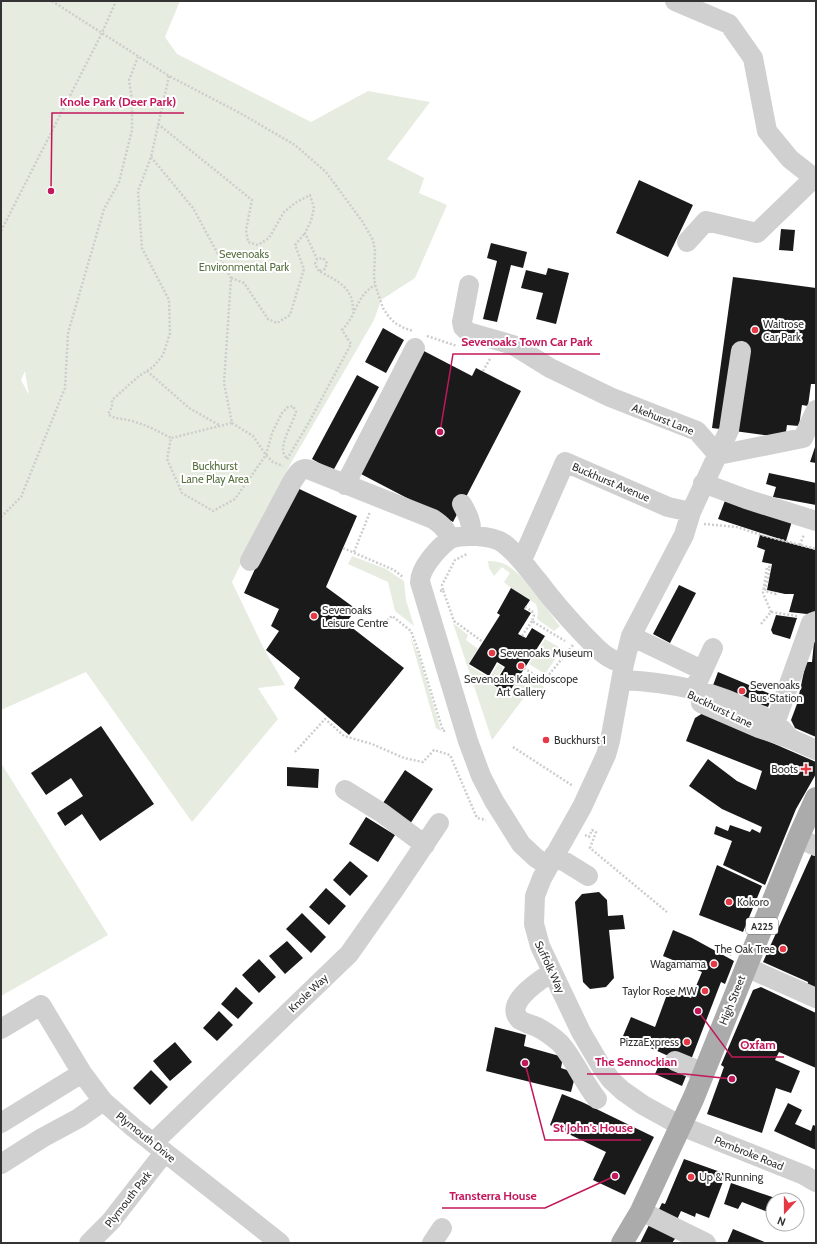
<svg xmlns="http://www.w3.org/2000/svg" width="817" height="1244" font-family="Cabin,sans-serif">
  <style>
    .green { fill: #e6ecdf; fill-rule: evenodd }
    .building { fill: #1a1a1a }
    .lines { fill: none; stroke-linecap: round; stroke-linejoin: round }
    .path { stroke: #cdcdcd; stroke-width: 2.5; stroke-dasharray: 2 2; stroke-linecap: butt }
    .minor { stroke: #d0d0d0; stroke-width: 20 }
    .major { stroke: #ababab; stroke-width: 22 }
    .poi-dot { fill: #e63946; stroke: #fff; stroke-width: 1.5 }
    .labels { text-anchor: middle; dominant-baseline: central; stroke-width: 4; stroke-linejoin: round; paint-order: stroke }
    .shield { fill: #fff; stroke: #707070; stroke-width: 1 }
    .shield-label { font-size: 10px; font-weight: bold; fill: #333 }
    .park-label { font-size: 11px; fill: #56703f; stroke: #fff }
    .poi-label { font-size: 11px; fill: #333; stroke: #fff; text-anchor: start }
    .street-label { font-size: 11px; fill: #333; stroke: #fff }
    .leader { fill: none; stroke: #c2185b; stroke-width: 1.5 }
    .callout-dot { fill: #c2185b; stroke: #fff; stroke-width: 1.5 }
    .callout-label { font-size: 12px; text-anchor: middle; font-weight: bold; fill: #c2185b; stroke: #fff; stroke-width: 4; stroke-linejoin: round; paint-order: stroke }
  </style>
  <rect width="100%" height="100%" fill="#fff"/>
  <path class="green" d="M1 1H180L165 37 177 54 311 122 368 91 430 102 387 159 424 178 419 193 447 205 415 278 381 300 374 320 292 461 232 582 264 649 285 685 258 688 278 719 192 822 86 672 1 710ZM25 371 29 395 21 380Z
    M352 556 386 569 404 581 406 600 414 626 395 611 388 582 348 564Z
    M488 561C491 561 495 561 498 562 521 566 545 608 560 626L554 631 537 619 538 612 536 604 511 588 504 582 510 573 502 567 494 576 489 568Z
    M453 623 468 635 466 640 478 649 468 665 489 678 498 664 503 668 492 685 509 695 523 673 544 687 542 693 532 687 492 740Z
    M410 636 419 656 441 731 436 728Z
    M545 639 562 649 545 674 529 664Z
    M1 763 108 935 1 996Z"/>
  <path class="building" d="M639 180 693 205 668 257 616 233Z
    M781 229 795 230 793 251 779 250Z
    M491 243 527 252 523 268 511 265 497 322 483 319 497 261 487 258Z
    M548 268 569 273 556 324 536 319 543 293 521 288 526 270 546 275Z
    M733 277 816 288V384H811L808 406 802 405 799 426 787 425 785 438 712 428Z
    M383 328 404 340 386 373 365 362Z
    M422 350 472 376 476 368 521 391 453 522 359 473Z
    M357 375 379 387 333 471 312 459Z
    M816 444V463L810 462Z
    M769 473 816 483V505L773 497 776 487 766 484Z
    M293 486 357 516 326 587 356 609 346 623 404 668 349 735 294 688 300 678 266 650 279 631 271 626 279 609 244 593Z
    M726 498 792 521 786 541 718 519Z
    M760 535 816 550V615L789 612 794 594H785L767 590 772 564 762 562 765 550 757 547Z
    M679 585 696 593 670 643 653 634Z
    M511 588 530 600 524 609 531 613 518 634 526 638 532 628 545 636 508 694 494 685 505 667 497 662 489 676 469 664 500 615 497 613Z
    M776 615 797 618 790 639 773 634 771 630Z
    M814 642H816V737L795 728 791 720 797 704 806 662H812Z
    M718 672 773 695 768 707 712 688Z
    M703 713 816 762V774L796 809 765 885 723 865 732 841 714 834 716 826 728 831 730 825 750 832 752 829 760 833 762 827 722 809 689 786 708 759 737 781 756 790 762 771 686 741 695 718Z
    M101 726 154 804 100 841 82 814 65 826 57 813 83 796 71 778 46 795 31 773Z
    M287 767 319 769 318 788 287 786Z
    M405 770 433 789 410 824 381 806Z
    M366 817 395 835 378 862 349 844Z
    M814 849 816 850V991L807 987 808 982 763 962Z
    M350 861 368 876 350 896 333 880Z
    M717 865 762 886 743 932 699 915Z
    M326 888 346 906 329 925 309 907Z
    M599 892 607 900 608 916 623 915 625 929 609 930 614 978 606 987 590 989 583 982 575 902 582 894Z
    M302 913 326 937 311 953 286 929Z
    M673 930 692 938 734 961 725 984 721 982 689 1065 623 1036 631 1017 655 1027 669 989 691 998 702 972 663 956Z
    M287 941 303 958 285 974 269 956Z
    M259 959 276 977 259 993 242 975Z
    M236 987 253 1003 238 1019 221 1004Z
    M761 987 816 1013V1068L779 1052 775 1060 800 1071 791 1093 776 1088 762 1133 707 1114 724 1067 721 1065 753 990Z
    M219 1011 233 1025 217 1041 203 1028Z
    M495 1027 526 1035 524 1046 563 1057 561 1068 576 1073 571 1092 486 1071Z
    M175 1042 192 1062 170 1081 153 1061Z
    M662 1058 689 1069 682 1086 655 1074Z
    M151 1070 168 1087 150 1105 133 1088Z
    M562 1094 582 1102 654 1137 625 1195 593 1180 606 1152 550 1125Z
    M788 1103 802 1110 795 1124 811 1131 813 1125 816 1126V1150L774 1131Z
    M684 1159 726 1174 709 1218 696 1213 695 1217 681 1211 675 1224 656 1215 662 1203 665 1204Z
    M731 1183 781 1200H773V1214L742 1202 738 1209 724 1204Z
    M652 1219 679 1233 672 1243H640Z
    M733 1229 767 1243H727Z"/>
  <g class="lines">
    <path class="path" d="M52 1 169 76 240 113 295 145 326 172 362 221 373 240 375 251 374 276 375 285 383 308 389 317 395 323 404 328 413 331
      M169 76 151 157 138 191 142 248 169 300 170 333 163 355 153 367 139 376 112 400V407L108 414C115 420 124 418 132 421 146 425 158 431 171 438
      M158 124 252 200 246 230 248 242 258 245 269 238 284 212 295 203 310 195 314 208 311 221 305 233 317 259
      M151 157 193 208 231 278 224 383 232 423 171 438 167 459 182 493 213 511 235 499 266 455 272 433 282 413 288 407 293 406 296 412C293 422 282 441 283 450 283 453 285 456 287 459
      M1 231 102 33 116 1
      M319 271 315 264 317 259 323 258 327 263 325 269 319 271C337 281 354 287 353 312
      M231 278 244 283 268 319 277 323 290 315 304 269 295 245 305 233
      M427 336 457 346
      M147 371 189 408 219 425
      M483 371 491 357
      M232 423 253 436 266 455 273 462 283 466
      M287 459 308 424 351 344 342 330C357 315 355 297 375 285
      M1 517 21 497 65 388 68 333 104 209 119 182 132 130V100L129 80 138 57
      M704 524 737 527 761 535 816 549
      M800 545 804 534
      M343 548 394 570 403 577
      M354 552 370 512
      M443 590 442 585 455 560 467 554
      M440 591 443 590 454 621 483 642
      M525 607 532 611 534 616 532 621 565 641
      M771 612 763 593 767 567H770L765 591 776 594 777 592
      M384 623 392 616 411 631 418 650 443 731 447 730
      M761 624 771 612 797 616
      M522 636 532 621
      M524 668 544 681 573 645
      M513 747 573 786
      M295 752 325 719 344 736 372 744 404 758 423 762 434 750 450 755 477 818 486 820
      M585 835 589 837 592 830 596 832 590 848 667 912
      M723 951 730 955 731 952"/>
    <path class="minor" d="M675 1 729 24 753 58 767 131 790 159 814 178 757 233 706 221 687 242
      M469 285 462 322 463 327 468 332 513 345 550 368 610 397 697 431 718 455
      M741 351 729 430 691 512 684 535 631 636 624 664 610 741 606 755 582 807 542 878 535 896 534 924 540 946 581 1032 601 1066 611 1080 623 1091 643 1105 681 1126 804 1175 816 1182
      M718 455 803 438 816 410
      M703 483 746 499 816 521
      M345 485 415 348
      M462 504C467 513 474 526 470 536
      M450 539C463 534 491 535 503 543 517 553 527 568 538 581 552 600 567 617 583 634 597 648 604 658 624 664
      M522 560 565 462 668 507 691 512
      M250 561 292 482C297 475 300 466 310 470L433 519C442 525 446 529 450 539 438 548 420 568 420 582L468 741 481 776 494 801 521 844 536 858 548 866
      M631 636 702 670
      M622 680C668 682 713 690 754 712 761 716 770 719 776 724 781 728 786 734 791 739
      M698 681 713 648
      M701 703 759 728 791 739 816 750
      M775 723 811 623 816 621
      M345 790 382 813 425 845
      M798 838 816 846
      M554 855 588 876
      M746 967 816 998
      M552 972C542 979 502 1003 520 1020 525 1023 532 1025 537 1027 545 1031 553 1037 560 1043 575 1060 583 1082 597 1099
      M1 1029 41 1005 82 1073 103 1101 134 1128 280 1243
      M675 1061 704 1073
      M1 1123 82 1073
      M153 1143 349 954 394 890 439 823
      M1 1164 42 1138 79 1118 103 1101
      M641 1211 706 1243
      M89 1243 111 1221 164 1153
      M432 1243 442 1228"/>
    <path class="major" d="M622 1243 641 1211 694 1097 798 838 816 798"/>
  </g>
  <g class="poi-dot">
    <circle cx="755" cy="330" r="4"/>
    <circle cx="314" cy="616" r="4"/>
    <circle cx="492" cy="653" r="4"/>
    <circle cx="521" cy="666" r="4"/>
    <circle cx="742" cy="691" r="4"/>
    <circle cx="546" cy="740" r="4"/>
    <path d="M804 763h4v4h4v4h-4v4h-4v-4h-4v-4h4z"/>
    <circle cx="729" cy="902" r="4"/>
    <circle cx="783" cy="949" r="4"/>
    <circle cx="714" cy="964" r="4"/>
    <circle cx="705" cy="991" r="4"/>
    <circle cx="687" cy="1042" r="4"/>
    <circle cx="691" cy="1177" r="4"/>
  </g>
  <g class="labels">
    <rect class="shield" x="746" y="918" width="32" height="16" rx="3"/>
    <g class="shield-label">
      <text x="762" y="926">A225</text>
    </g>
    <g class="park-label">
      <text x="244" y="254">Sevenoaks<tspan x="244" dy="13">Environmental Park</tspan></text>
      <text x="215" y="466">Buckhurst<tspan x="215" dy="13">Lane Play Area</tspan></text>
    </g>
    <g class="poi-label">
      <text x="763" y="324">Waitrose<tspan x="763" dy="13">Car Park</tspan></text>
      <text x="322" y="610">Sevenoaks<tspan x="322" dy="13">Leisure Centre</tspan></text>
      <text x="500" y="653">Sevenoaks Museum</text>
      <text x="521" y="679" text-anchor="middle">Sevenoaks Kaleidoscope<tspan x="521" dy="13">Art Gallery</tspan></text>
      <text x="750" y="685">Sevenoaks<tspan x="750" dy="13">Bus Station</tspan></text>
      <text x="554" y="740">Buckhurst 1</text>
      <text x="798" y="769" text-anchor="end">Boots</text>
      <text x="737" y="902">Kokoro</text>
      <text x="775" y="949" text-anchor="end">The Oak Tree</text>
      <text x="706" y="964" text-anchor="end">Wagamama</text>
      <text x="697" y="991" text-anchor="end">Taylor Rose MW</text>
      <text x="679" y="1042" text-anchor="end">PizzaExpress</text>
      <text x="699" y="1177">Up &amp; Running</text>
    </g>
    <g class="street-label">
      <text transform="translate(663 419) rotate(22)">Akehurst Lane</text>
      <text transform="translate(611 482) rotate(23)">Buckhurst Avenue</text>
      <text transform="translate(720 709) rotate(26)">Buckhurst Lane</text>
      <text transform="translate(550 967) rotate(65)">Suffolk Way</text>
      <text transform="translate(308 993) rotate(-44)">Knole Way</text>
      <text transform="translate(732 1000) rotate(-68)">High Street</text>
      <text transform="translate(146 1137) rotate(39)">Plymouth Drive</text>
      <text transform="translate(749 1153) rotate(22)">Pembroke Road</text>
      <text transform="translate(128 1199) rotate(-52)">Plymouth Park</text>
    </g>
  </g>
  <path class="leader" d="M51 191L52 113H184M440 432L453 354H600M698 1011L732 1057H784M732 1079L685 1074H587M525 1063L545 1140H641M615 1176L545 1208H442"/>
  <g class="callout-dot">
    <circle cx="51" cy="191" r="4"/>
    <circle cx="440" cy="432" r="4"/>
    <circle cx="698" cy="1011" r="4"/>
    <circle cx="732" cy="1079" r="4"/>
    <circle cx="525" cy="1063" r="4"/>
    <circle cx="615" cy="1176" r="4"/>
  </g>
  <g class="callout-label">
    <text x="118" y="106">Knole Park (Deer Park)</text>
    <text x="527" y="346">Sevenoaks Town Car Park</text>
    <text x="758" y="1049">Oxfam</text>
    <text x="636" y="1066">The Sennockian</text>
    <text x="593" y="1132">St John's House</text>
    <text x="493" y="1200">Transterra House</text>
  </g>
  <rect width="817" height="1244" fill="none" stroke="#333333" stroke-width="4"/>
  <g transform="translate(785 1212) rotate(201)"><circle r="19" fill="#ffffff" stroke="#adadad"/>
  <path d="M0-3L7 15L0 10L-7 15Z" fill="#e63946"/>
  <text y="-6" font-size="11" font-weight="bold" text-anchor="middle" fill="#333333">N</text>
  </g>
</svg>
